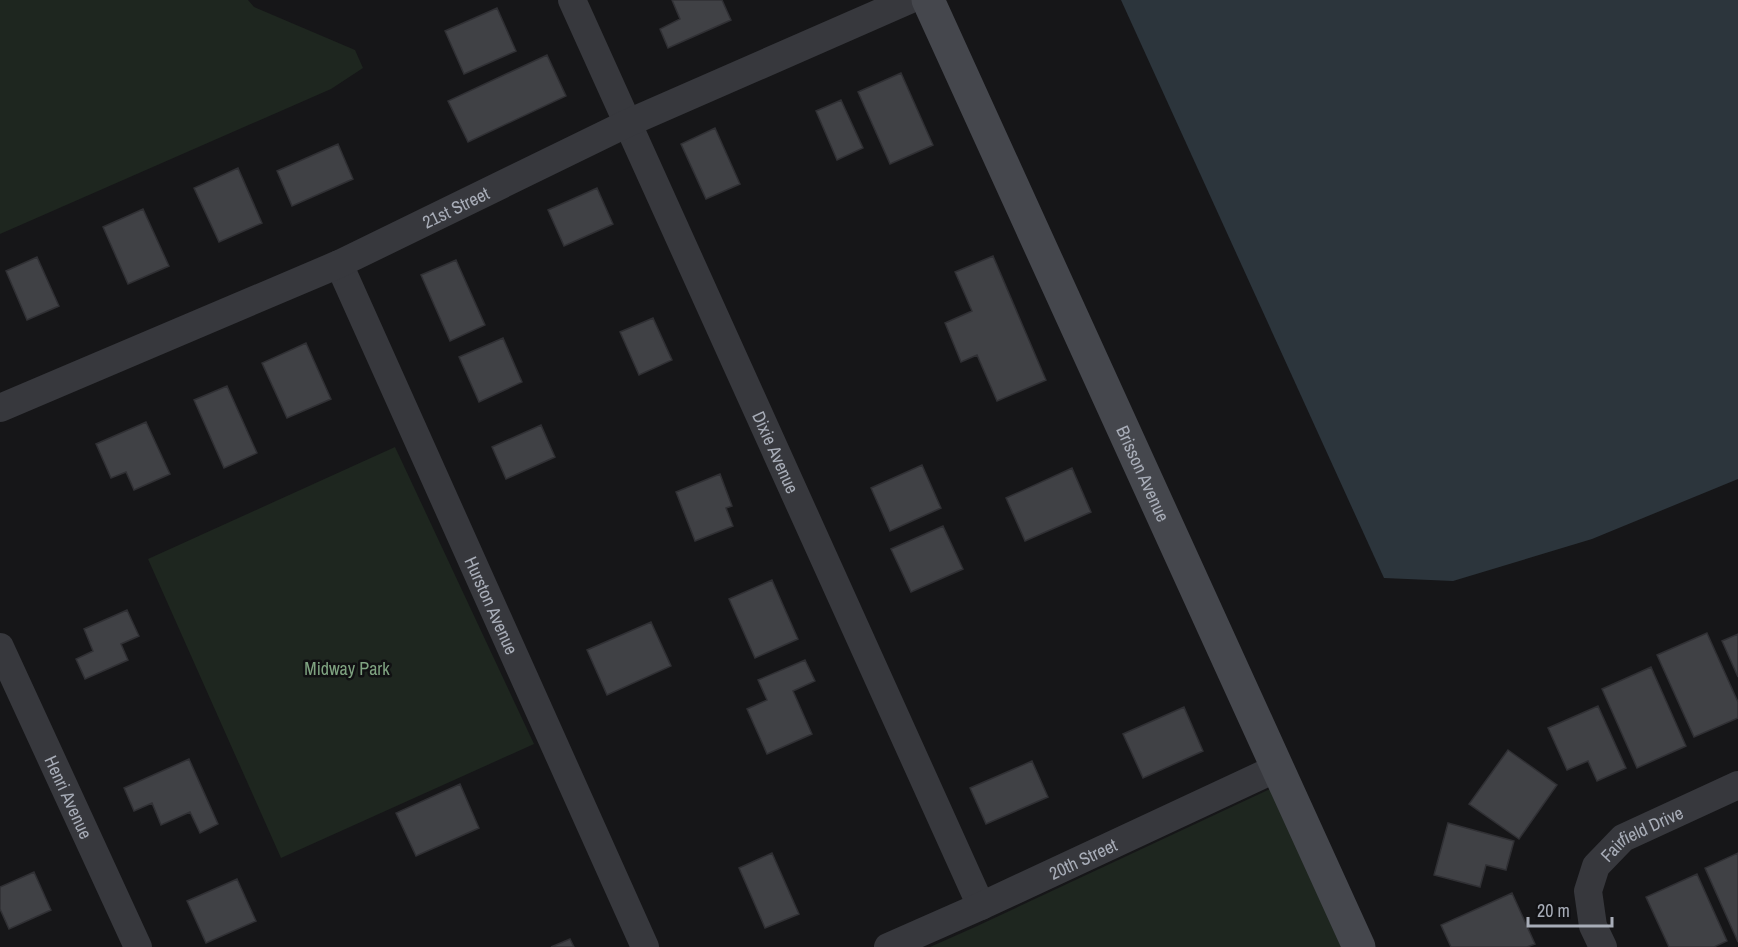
<svg xmlns="http://www.w3.org/2000/svg" width="1738" height="947" font-family="'Archivo Narrow',sans-serif">
  <style>
    .green { fill: #1e261f }
    .water { fill: #2c353c }
    .building { fill: #404145; stroke: #303034; stroke-width: 1.5 }
    .lines { fill: none; stroke-linecap: round; stroke-linejoin: round }
    .street { stroke: #37383d; stroke-width: 28 }
    .secondary { stroke: #45474d; stroke-width: 33 }
    .labels { text-anchor: middle; dominant-baseline: central; stroke-width: 5; stroke-linejoin: round; paint-order: stroke }
    .street-label { font-size: 18px; fill: #a8adb8; stroke: #111113 }
    .park-label { font-size: 18px; fill: #7fa381; stroke: #111113 }
  </style>
  <rect width="100%" height="100%" fill="#161618"/>
  <path class="green" d="M0 0H248L254 7 355 50 363 68 331 89 0 234Z
    M395 447 534 744 281 858 148 559Z
    M1270 789 1343 947H930L975 927Z"/>
  <path class="water" d="M1121 0H1738V479L1592 539 1453 581 1384 578Z"/>
  <path class="building" d="M672 0H722L731 20 668 48 660 29 680 19Z
    M497 8 516 51 464 74 445 31Z
    M547 55 566 96 468 142 448 101Z
    M901 73 933 145 890 164 858 92Z
    M841 100 863 148 837 160 816 111Z
    M715 128 740 184 706 199 681 144Z
    M338 144 353 179 292 206 277 171Z
    M238 168 262 223 219 242 194 188Z
    M597 188 613 224 564 246 548 210Z
    M143 209 169 266 128 284 103 227Z
    M993 256 1046 380 997 401 977 355 961 362 945 323 972 311 955 272Z
    M37 257 59 306 27 320 6 271Z
    M456 260 485 325 450 341 421 275Z
    M653 318 672 360 639 375 620 332Z
    M503 338 522 382 479 402 459 357Z
    M306 343 331 399 287 418 262 363Z
    M227 386 257 453 224 468 194 400Z
    M146 422 170 474 134 490 126 472 111 478 96 444Z
    M541 425 555 457 506 479 492 447Z
    M922 465 941 508 890 531 871 488Z
    M1072 468 1091 512 1025 541 1006 498Z
    M720 474 732 506 726 508 733 526 695 541 676 492Z
    M943 526 963 569 911 592 891 549Z
    M772 580 798 639 755 658 729 599Z
    M127 610 139 636 121 644 128 660 85 679 76 659 93 651 84 629Z
    M651 622 671 666 607 695 587 650Z
    M1707 633 1738 702V718L1694 737 1657 655Z
    M1738 634V677L1722 641Z
    M805 660 815 681 793 691 812 734 767 754 747 709 767 700 758 680Z
    M1651 667 1686 746 1637 768 1602 689Z
    M1598 706 1626 768 1597 781 1588 761 1567 770 1548 728Z
    M1184 707 1203 751 1143 778 1123 734Z
    M1508 750 1557 785 1519 839 1469 804Z
    M189 759 218 824 200 833 190 812 161 825 152 803 134 811 124 788Z
    M1032 761 1048 797 986 824 970 788Z
    M460 784 479 828 416 856 396 813Z
    M1448 823 1514 841 1506 870 1486 865 1480 887 1434 875Z
    M772 853 799 914 765 928 739 868Z
    M1738 853V942L1705 868Z
    M34 872 51 910 9 929 0 909V887Z
    M1697 874 1727 941 1714 947H1669L1646 897Z
    M237 879 256 921 206 943 187 901Z
    M1512 893 1535 944 1527 947H1451L1441 925Z
    M570 939 574 947H551Z"/>
  <g class="lines">
    <g class="street">
      <path id="s1" d="M572 0 981 906"/>
      <path id="s2" d="M339 264 645 947"/>
      <path id="s3" d="M0 408 339 264 628 123 909 0"/>
      <path id="s4" d="M0 647 138 947"/>
      <path id="s5" d="M888 947 981 906 1277 768"/>
      <path id="s6" d="M1603 947 1593 926 1588 891 1596 866 1623 838 1738 785"/>
    </g>
    <path class="secondary" id="s7" d="M928 0 1359 947"/>
  </g>
  <g class="labels">
    <g class="street-label">
      <text stroke="none"><textPath href="#s3" startOffset="498">21st Street</textPath></text>
      <text stroke="none"><textPath href="#s1" startOffset="496">Dixie Avenue</textPath></text>
      <text stroke="none"><textPath href="#s7" startOffset="520">Brisson Avenue</textPath></text>
      <text stroke="none"><textPath href="#s2" startOffset="374">Hurston Avenue</textPath></text>
      <text stroke="none"><textPath href="#s4" startOffset="165">Henri Avenue</textPath></text>
      <text stroke="none"><textPath href="#s6" startOffset="142">Fairfield Drive</textPath></text>
      <text stroke="none"><textPath href="#s5" startOffset="214">20th Street</textPath></text>
    </g>
    <g class="park-label">
      <text x="347" y="668">Midway Park</text>
    </g>
  </g>
  <path d="M1528 917v9h84v-9" fill="none" stroke="#a8adb8" stroke-width="3"/>
  <text x="1537" y="917" font-size="18" fill="#a8adb8" stroke="#111113" stroke-width="4.5" paint-order="stroke">20 m</text>
</svg>
